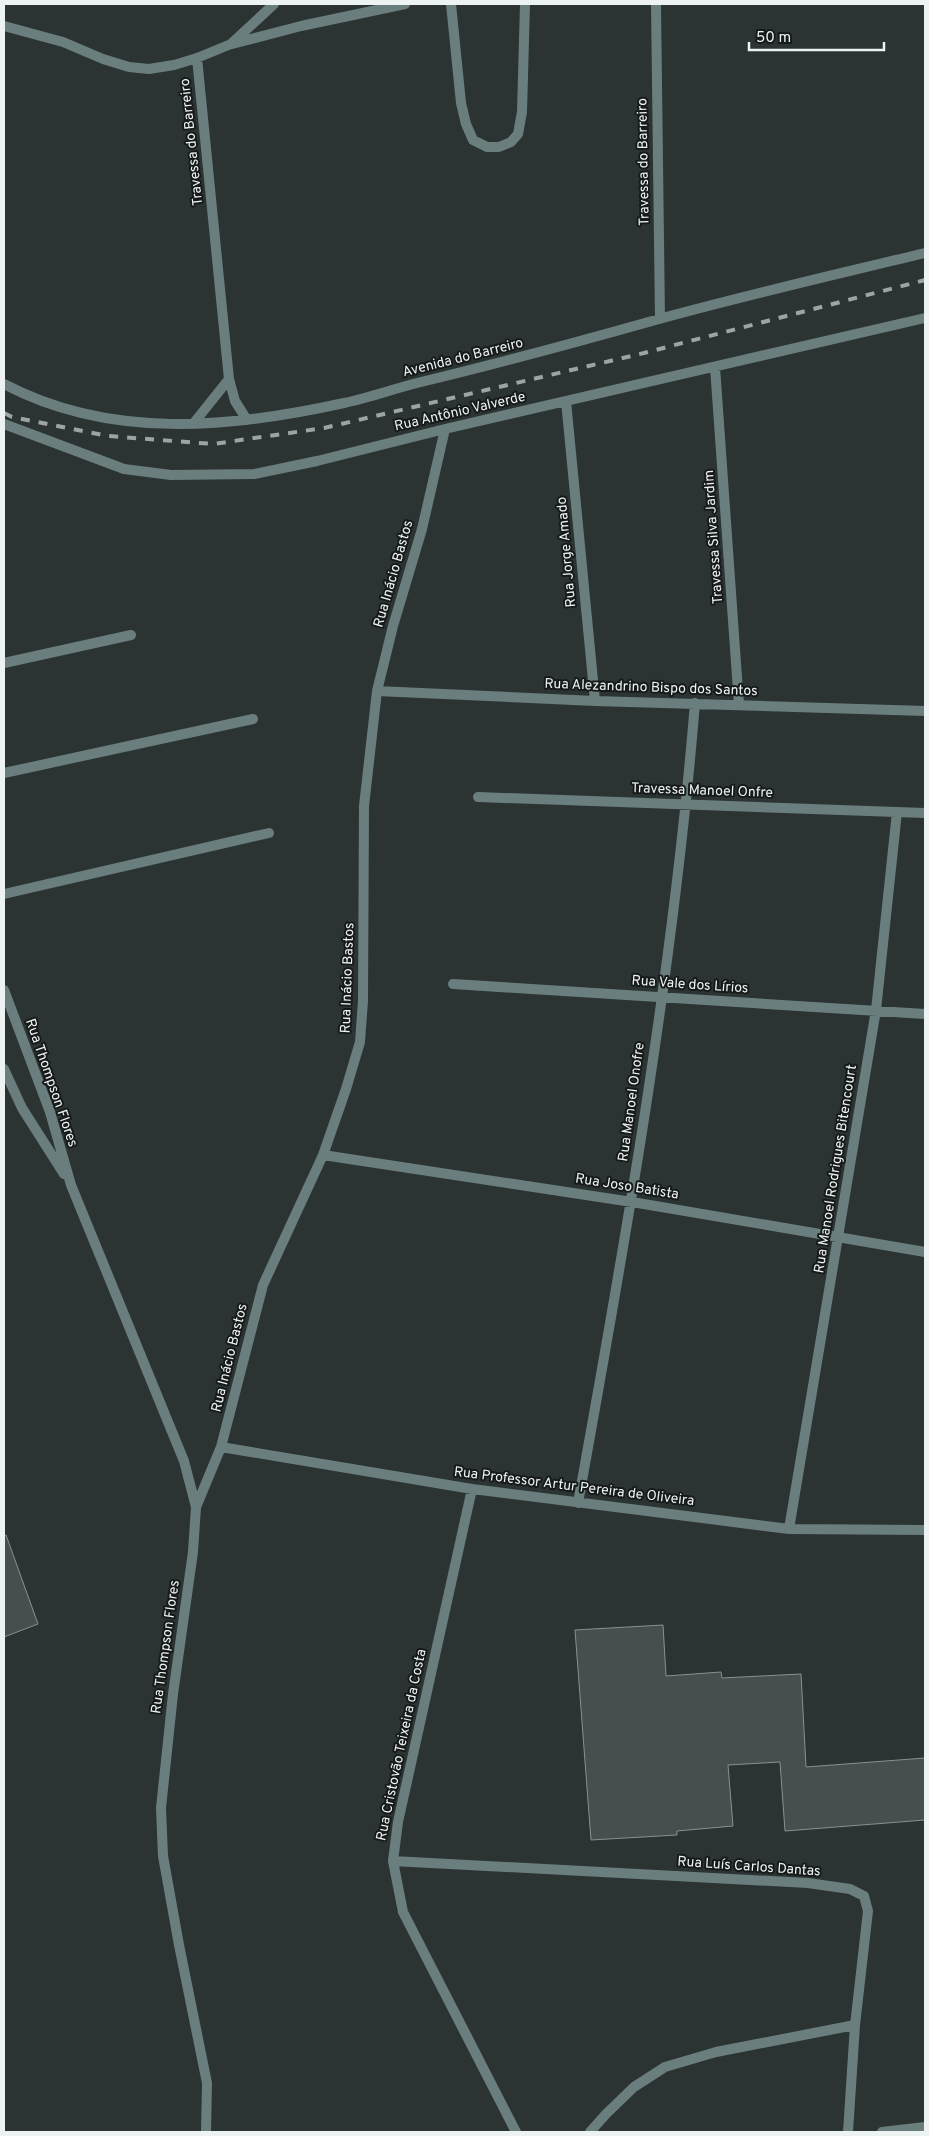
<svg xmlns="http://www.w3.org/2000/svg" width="929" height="2136" font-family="Overpass,sans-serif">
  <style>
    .building { fill: #464e4e; stroke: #889191 }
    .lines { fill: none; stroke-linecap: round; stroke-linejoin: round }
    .minor { stroke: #6a7e7e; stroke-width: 10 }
    .rail { stroke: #9ea4a4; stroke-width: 4; stroke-dasharray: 9 9; stroke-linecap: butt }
    .labels { text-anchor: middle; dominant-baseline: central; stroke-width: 4; stroke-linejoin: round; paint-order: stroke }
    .street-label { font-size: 14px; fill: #edf2f2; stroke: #171a1a }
  </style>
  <rect width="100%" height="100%" fill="#2c3333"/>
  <path class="building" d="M6 1535 38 1624 4 1637V1536Z
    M663 1625 666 1676 721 1672 722 1678 801 1674 806 1767 925 1758V1820L785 1831 780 1762 728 1765 733 1826 677 1831V1835L591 1840 575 1630Z"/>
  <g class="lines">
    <path class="minor" d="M451 4 461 103 466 124 473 140 487 147H499L511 142 518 134 522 112 525 4
      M656 4 660 319
      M4 26 63 42 103 59 129 67 149 69 174 65 197 58 231 44 274 4
      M232 44 301 26 405 4
      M197 58 229 379 235 401 247 420
      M715 367 739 705
      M4 384C110 440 231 428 344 403 368 398 393 389 417 383 496 364 574 343 652 321 742 296 834 275 925 253
      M566 401 595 701
      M4 424 124 469 171 475 254 474 317 461 445 429 925 318
      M193 424 229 379
      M4 663 131 635
      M377 691 595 701 925 711
      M4 773 253 719
      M478 797 925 813
      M4 894 269 833
      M453 984 925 1014
      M4 990 50 1112 71 1185 184 1461 196 1507 193 1552 173 1694 161 1808 163 1856 179 1945 207 2083 206 2132
      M4 1069 22 1108 64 1174
      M323 1155 632 1202 925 1252
      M221 1447 472 1489 789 1529 925 1530
      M472 1489 398 1822 393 1861 403 1912 516 2132
      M578 1503C626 1238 673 972 695 703
      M196 1507 221 1447 263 1285 323 1155 346 1089 360 1042 363 1001 364 806 377 691 393 626 422 529 445 429
      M789 1529 876 1010 897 812
      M393 1861 808 1883 850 1889 864 1896 868 1911 855 2025 848 2132
      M590 2132 606 2114 634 2087 665 2067 716 2052 855 2025
      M882 2132 925 2127"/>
    <path class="rail" d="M4 413 12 417 108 436 213 444 324 428 644 353 925 280"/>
  </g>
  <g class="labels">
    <g class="street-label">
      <text transform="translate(192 142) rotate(-96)">Travessa do Barreiro</text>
      <text transform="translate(644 162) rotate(-91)">Travessa do Barreiro</text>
      <text transform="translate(463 358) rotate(-14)">Avenida do Barreiro</text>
      <text transform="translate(460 412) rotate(-13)">Rua Antônio Valverde</text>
      <text transform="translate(714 537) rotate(-94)">Travessa Silva Jardim</text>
      <text transform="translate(567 552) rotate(-95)">Rua Jorge Amado</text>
      <text transform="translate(394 574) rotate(-74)">Rua Inácio Bastos</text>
      <text transform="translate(651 688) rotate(2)">Rua Alezandrino Bispo dos Santos</text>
      <text transform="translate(702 791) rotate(2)">Travessa Manoel Onfre</text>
      <text transform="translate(348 978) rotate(-88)">Rua Inácio Bastos</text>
      <text transform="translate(690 985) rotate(4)">Rua Vale dos Lírios</text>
      <text transform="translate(51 1083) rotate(71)">Rua Thompson Flores</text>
      <text transform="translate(632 1102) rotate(-82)">Rua Manoel Onofre</text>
      <text transform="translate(836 1169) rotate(-81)">Rua Manoel Rodrigues Bitencourt</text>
      <text transform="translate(627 1187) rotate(9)">Rua Joso Batista</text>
      <text transform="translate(230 1358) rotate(-76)">Rua Inácio Bastos</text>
      <text transform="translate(574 1487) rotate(7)">Rua Professor Artur Pereira de Oliveira</text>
      <text transform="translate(166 1647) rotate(-82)">Rua Thompson Flores</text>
      <text transform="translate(402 1745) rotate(-78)">Rua Cristovão Teixeira da Costa</text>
      <text transform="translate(749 1867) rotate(4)">Rua Luís Carlos Dantas</text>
    </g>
  </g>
  <rect width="929" height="2136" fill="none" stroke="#edf2f2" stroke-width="10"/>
  <path d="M749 42v8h135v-8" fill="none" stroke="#edf2f2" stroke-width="2.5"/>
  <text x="756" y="42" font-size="15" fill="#edf2f2" stroke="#171a1a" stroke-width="4" paint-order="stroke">50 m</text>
</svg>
